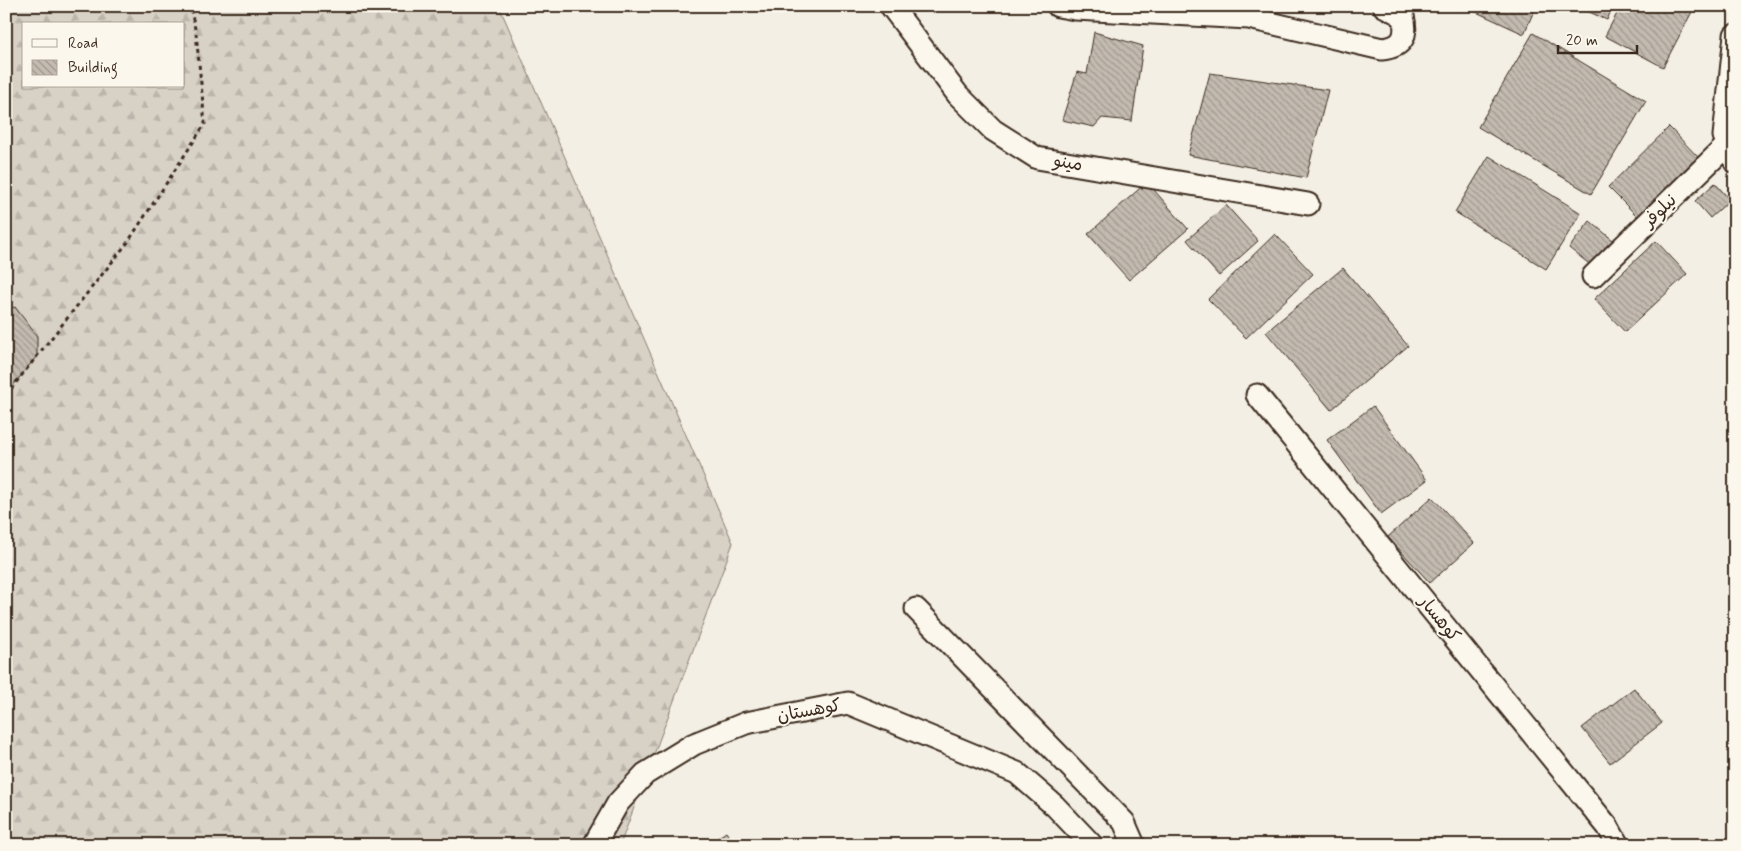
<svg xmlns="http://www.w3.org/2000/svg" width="1741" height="851" font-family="Mynerve,'Playpen Sans Arabic',sans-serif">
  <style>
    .forest { fill: url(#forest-firs); stroke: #8a7e72; fill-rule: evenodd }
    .building { fill: url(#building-back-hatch); stroke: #3b2a1e }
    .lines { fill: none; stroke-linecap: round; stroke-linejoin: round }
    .minor-casing { stroke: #3b2a1e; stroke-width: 25 }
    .path { stroke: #3b2a1e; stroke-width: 3; stroke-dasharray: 4 4; stroke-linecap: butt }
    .minor { stroke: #fbf7ec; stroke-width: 21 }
    .labels { text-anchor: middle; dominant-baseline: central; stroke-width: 4; stroke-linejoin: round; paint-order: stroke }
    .street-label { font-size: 18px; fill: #3b2a1e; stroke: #fbf7ec }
  </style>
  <defs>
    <pattern id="forest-firs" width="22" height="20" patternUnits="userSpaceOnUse" patternTransform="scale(1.25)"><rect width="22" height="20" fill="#d8d1c6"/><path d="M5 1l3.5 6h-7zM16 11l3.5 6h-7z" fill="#bab4aa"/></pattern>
    <pattern id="building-back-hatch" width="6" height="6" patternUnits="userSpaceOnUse" patternTransform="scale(1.25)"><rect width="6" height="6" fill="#c3bbb0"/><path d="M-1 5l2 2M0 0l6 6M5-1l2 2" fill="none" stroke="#a0988f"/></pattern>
  </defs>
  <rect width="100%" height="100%" fill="#f3efe4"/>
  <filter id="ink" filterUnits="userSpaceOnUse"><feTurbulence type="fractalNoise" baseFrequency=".02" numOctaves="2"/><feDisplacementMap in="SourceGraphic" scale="10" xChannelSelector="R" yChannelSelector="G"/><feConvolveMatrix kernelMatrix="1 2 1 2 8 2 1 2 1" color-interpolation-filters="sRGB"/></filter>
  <g filter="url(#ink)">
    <path class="forest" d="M6 6H499L733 543 620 845H6ZM24 24H184V86H24Z"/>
    <path class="building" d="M1449 6H1463L1460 11Z
      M1476 6H1536L1524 34 1474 11Z
      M1576 6H1613L1607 20Z
      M1621 6H1695L1663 67 1605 36Z
      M1094 32 1143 46 1132 121 1102 118 1094 127 1062 120 1077 72 1087 74Z
      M1533 33 1646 101 1591 194 1478 127Z
      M1210 73 1328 90 1306 178 1188 155Z
      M1669 127 1699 158 1639 218 1608 187Z
      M1489 156 1581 213 1546 269 1455 212Z
      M1147 182 1188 229 1129 280 1088 234Z
      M1715 183 1730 200 1710 218 1695 201Z
      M1226 205 1258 241 1219 276 1187 240Z
      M1590 221 1614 241 1593 267 1569 248Z
      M1275 234 1313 274 1246 338 1208 299Z
      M1656 241 1687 274 1625 332 1594 299Z
      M1343 268 1408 346 1331 410 1266 332Z
      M15 307 37 336V356L6 394V310Z
      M1373 406 1427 480 1381 514 1327 440Z
      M1432 497 1474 543 1430 583 1388 537Z
      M1634 688 1662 723 1610 763 1582 728Z
      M726 832 735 845H707Z"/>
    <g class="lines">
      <g class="minor-casing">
        <path id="minor" d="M891 6 958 95 993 130 1037 158 1308 204
          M1058 6 1075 9 1249 18 1382 49C1403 47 1408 36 1403 16L1384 6
          M1735 35 1724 136 1735 162
          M1593 276 1727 145
          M1257 395 1608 827 1618 845
          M916 609 1124 822 1134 845
          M594 845 618 803 645 774 694 744 746 723 848 703 1017 773 1055 806 1092 845"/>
      </g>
      <path class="path" d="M6 395 128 242 205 124 196 33 190 6"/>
      <use href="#minor" class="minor"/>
    </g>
  </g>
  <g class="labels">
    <g class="street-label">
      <text transform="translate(1068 163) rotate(10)">مینو</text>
      <text transform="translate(1660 211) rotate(-44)">نیلوفر</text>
      <text transform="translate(1439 619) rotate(51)">کوهسار</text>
      <text transform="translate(809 711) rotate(-10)">کوهستان</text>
    </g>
  </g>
  <rect width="1741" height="851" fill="none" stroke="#fbf7ec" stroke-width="25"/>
  <rect x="12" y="12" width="1716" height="826" fill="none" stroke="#3b2a1e" stroke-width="2" filter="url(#ink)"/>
  <rect x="22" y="22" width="162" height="65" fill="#fbf7ec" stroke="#aea59a"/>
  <rect x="32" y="39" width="25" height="8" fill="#fbf7ec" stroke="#aea59a"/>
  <text x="68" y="48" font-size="15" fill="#3b2a1e">Road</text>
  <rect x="32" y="60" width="25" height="15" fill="url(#building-back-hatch)" stroke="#aea59a"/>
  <text x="68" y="72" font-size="15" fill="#3b2a1e">Building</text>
  <path d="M1558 45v8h79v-8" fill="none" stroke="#3b2a1e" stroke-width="2.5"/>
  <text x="1566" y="45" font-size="15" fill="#3b2a1e" stroke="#fbf7ec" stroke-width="4" paint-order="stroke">20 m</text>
</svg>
